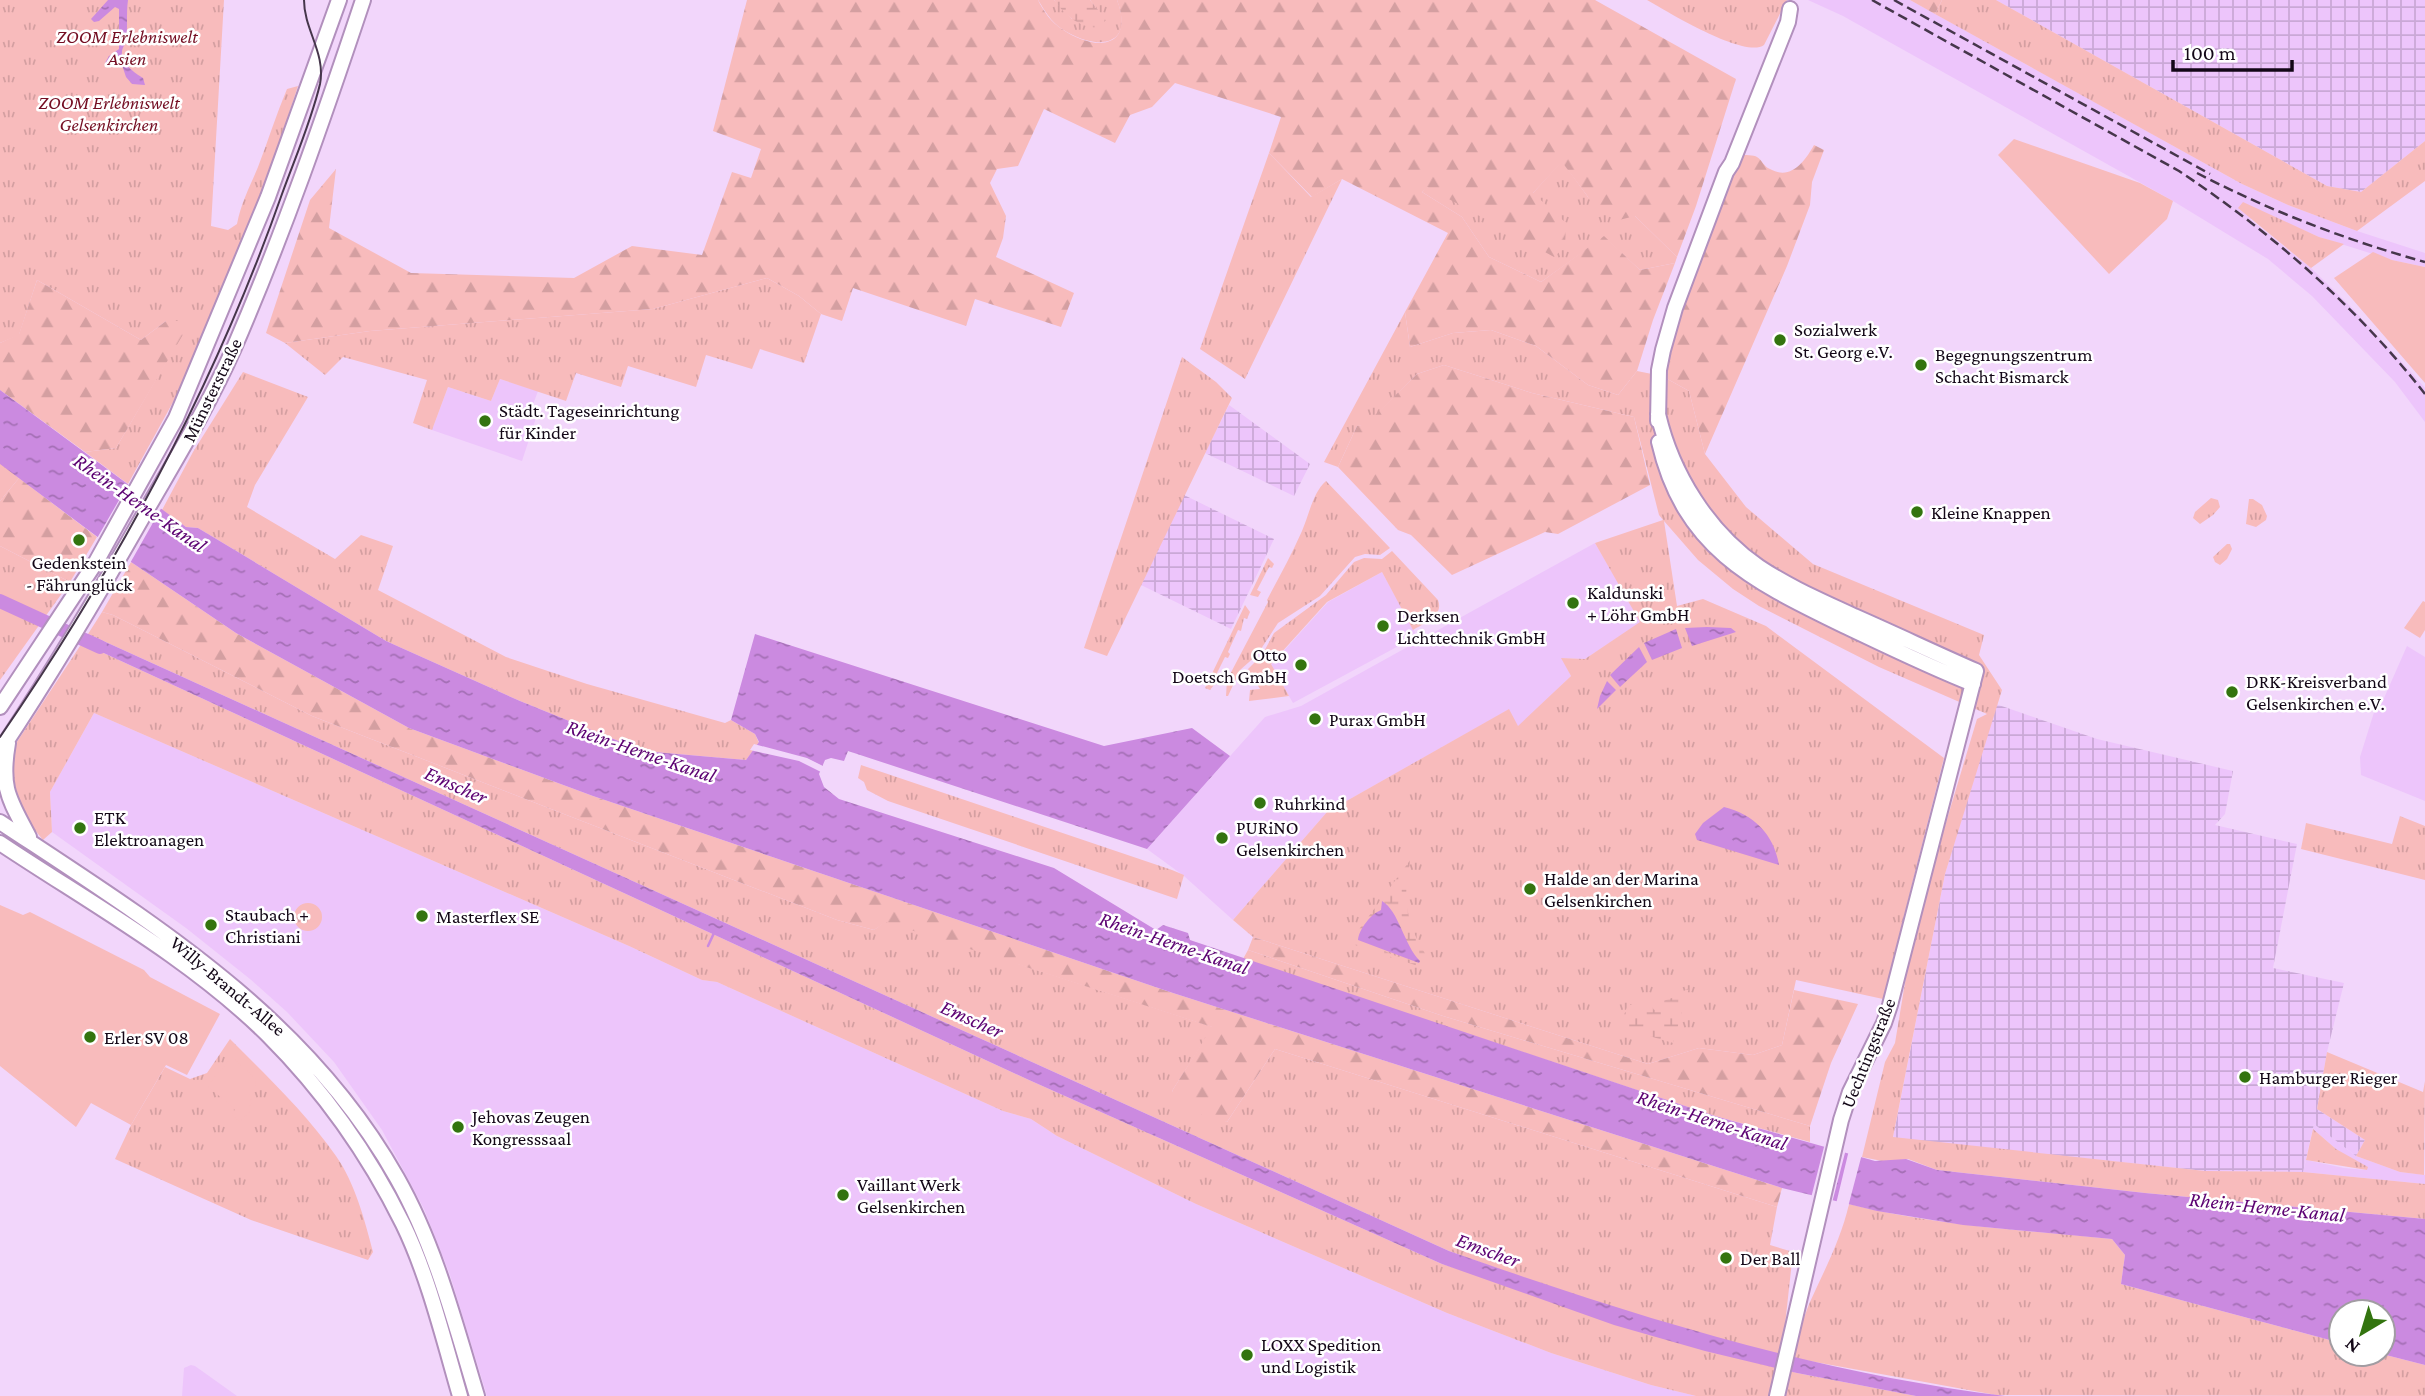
<svg xmlns="http://www.w3.org/2000/svg" width="2425" height="1396" font-family="'Crimson Pro',serif">
  <style>
    .built { fill: #edc5fb }
    .industrial { fill: url(#industrial-grid) }
    .grass { fill: url(#grass-tufts) }
    .forest { fill: url(#forest-firs) }
    .wetland { fill: url(#wetland-marsh); fill-rule: evenodd }
    .garden { fill: #f8bbbc }
    .water { fill: url(#water-ripples) }
    .pier { fill: #f2d6fb }
    .lines { fill: none; stroke-linecap: round; stroke-linejoin: round }
    .stream { stroke: #cb8ae0; stroke-width: 2.5 }
    .river { stroke: #cb8ae0; stroke-width: 14 }
    .major-casing { stroke: #b290bd; stroke-width: 18 }
    .major { stroke: #fff; stroke-width: 14 }
    .tram { stroke: #46364b; stroke-width: 2 }
    .rail { stroke: #46364b; stroke-width: 2.5; stroke-dasharray: 10 5; stroke-linecap: butt }
    .poi-dot { fill: #33740f; stroke: #fff; stroke-width: 2.5 }
    .labels { text-anchor: middle; dominant-baseline: central; stroke-width: 5; stroke-linejoin: round; paint-order: stroke }
    .park-label { font-size: 19px; font-style: italic; fill: #740d22; stroke: #fff }
    .poi-label { font-size: 19px; fill: #130717; stroke: #fff; text-anchor: start }
    .street-label { font-size: 19px; fill: #130717; stroke: #fff }
    .water-label { font-size: 21px; font-style: italic; fill: #5c0272; stroke: #fff }
  </style>
  <defs>
    <pattern id="industrial-grid" width="8" height="8" patternUnits="userSpaceOnUse" patternTransform="scale(1.75)"><rect width="8" height="8" fill="#edc5fb"/><path d="M0 4h8M4 0v8" fill="none" stroke="#caa8d6"/></pattern>
    <pattern id="grass-tufts" width="24" height="20" patternUnits="userSpaceOnUse" patternTransform="scale(1.75)"><rect width="24" height="20" fill="#f8bbbc"/><path d="M3 7l-1-3M5 7V3M7 7l1-3M15 17l-1-3M17 17v-4M19 17l1-3" fill="none" stroke="#d49fa1"/></pattern>
    <pattern id="forest-firs" width="22" height="20" patternUnits="userSpaceOnUse" patternTransform="scale(1.75)"><rect width="22" height="20" fill="#f8bbbc"/><path d="M5 1l3.5 6h-7zM16 11l3.5 6h-7z" fill="#d49fa1"/></pattern>
    <pattern id="wetland-marsh" width="20" height="14" patternUnits="userSpaceOnUse" patternTransform="scale(1.75)"><rect width="20" height="14" fill="#f8bbbc"/><path d="M1 5h8M5 5V1M11 12h8M15 12V8" fill="none" stroke="#d49fa1"/></pattern>
    <pattern id="water-ripples" width="26" height="14" patternUnits="userSpaceOnUse" patternTransform="scale(1.75)"><rect width="26" height="14" fill="#cb8ae0"/><path d="M2 4q2-2 4 0t4 0M15 11q2-2 4 0t4 0" fill="none" stroke="#a46fb5"/></pattern>
  </defs>
  <rect width="100%" height="100%" fill="#f2d6fb"/>
  <path class="built" d="M1808 0H1910L2242 184 2288 205 2357 231 2425 253V267L2392 260 2319 237 2285 222 2250 219 2311 268 2353 309 2418 380 2425 388V422L2395 382 2312 296 2268 259 2173 201 1843 16Z
    M500 379 538 391 531 410 538 412 522 461 432 430 448 387 491 401Z
    M1595 543 1641 622 1585 659 1562 658 1571 676 1518 727 1508 710 1327 812 1233 920 1184 876 1147 849 1265 717 1301 706Z
    M1382 572 1417 636 1293 703 1271 665 1328 602Z
    M2407 646 2425 657V801L2361 775 2360 757 2376 706 2381 705Z
    M94 713 629 946 702 980 717 982 1003 1111 1031 1119 1057 1136 1196 1204 1447 1313 1551 1353 1651 1385 1696 1396H487L450 1275 424 1209 382 1130 334 1062 287 1012 250 979 186 928 52 832 50 792Z
    M2314 1124 2356 1156 2400 1172 2425 1175V1184L2303 1172 2306 1160 2344 1168 2367 1170 2336 1149 2313 1129Z
    M191 1365 195 1366 237 1396H182L184 1368Z"/>
  <path class="industrial" d="M1996 0H2425V141L2361 192 2327 186Z
    M1229 405 1310 464 1294 496 1205 453Z
    M1184 495 1274 539 1231 629 1141 585Z
    M1996 704 2097 739 2233 771 2225 814 2215 825 2297 844 2273 968 2344 983 2327 1052 2317 1109 2365 1140 2356 1156 2314 1124 2303 1172 2205 1171 1893 1138 1945 874Z"/>
  <path class="grass" d="M0 0H224L211 226 228 230 237 224C241 203 250 186 258 167 268 141 276 115 287 89L298 86 267 180 178 393 128 484 85 452 116 448 190 321H166L141 340 37 280 19 335 0 343Z
    M1038 0H1054L1072 19 1105 20 1090 0H1117C1136 48 1095 51 1062 29 1051 22 1045 11 1038 0Z
    M1647 0H1787L1764 45C1745 59 1668 12 1647 0Z
    M1942 0H1996L2327 186 2361 192 2425 141V181L2357 231 2288 205 2242 184 1935 14Z
    M1269 153 1311 197 1342 179 1245 379 1200 349Z
    M1562 161 1588 197 1635 216 1677 257 1675 263 1640 270 1604 237 1541 282 1489 257 1462 217 1422 192 1426 187 1533 193Z
    M2243 202 2319 237 2344 244 2311 268 2238 208Z
    M767 278 799 296 821 314 804 363 760 349 752 369 706 355 696 387 628 366 621 387 576 373 566 401 500 379 491 401 448 387 432 430 413 423 427 380 343 357 325 375 285 343 370 331 653 309Z
    M1405 312 1410 347 1453 333 1491 330 1536 346 1588 385 1618 395 1637 371 1662 376 1689 391 1705 454 1746 507 1813 564 1984 635 1979 655 2002 690 1945 874 1893 1137 2205 1171 2303 1172 2425 1184V1219L2145 1193 1937 1170 1908 1159 1887 1162 1862 1157 1885 1062 1895 1043 1908 965 1939 846 1977 719 1987 714 1879 667 1759 606 1733 589 1698 560 1664 521 1677 606 1703 599 1766 626 1944 758 1883 999 1796 980 1782 1045 1753 1055 1699 1048 1648 1064 1253 937 1233 920 1327 812 1509 709 1518 726 1571 676 1561 658 1585 659 1640 622 1595 543 1663 520 1659 515 1634 417 1532 393 1444 365 1417 374 1366 425 1357 426 1338 467 1324 462Z
    M1182 357 1216 382 1232 398 1107 656 1084 648Z
    M243 372 308 397 255 485 247 507 335 559 361 535 393 546 378 590 506 657 587 684 725 723 731 720 755 734 759 743 746 760 643 751 520 701 386 641 198 528 186 527 162 510 193 452Z
    M0 463 19 478 0 501Z
    M1326 481 1390 548 1380 555 1365 554 1355 557 1320 596 1278 623 1257 655 1240 670 1228 696H1226L1227 680 1268 602 1267 600C1279 577 1292 554 1302 531 1309 515 1313 492 1326 481Z
    M2211 498 2218 500 2220 507 2213 515 2200 524 2193 518 2195 512Z
    M2249 499H2253L2262 505 2267 516 2266 520 2256 527 2246 524Z
    M2227 544H2230L2232 549 2227 559 2220 565 2215 562 2213 557Z
    M0 546 70 582 0 680Z
    M1392 551 1438 600C1444 616 1425 623 1413 630L1382 572 1327 602 1271 664 1289 696 1249 701 1250 690 1260 689 1248 669 1262 655 1274 633 1326 595 1354 562 1364 558 1382 559Z
    M1268 558 1274 564 1272 568 1269 567 1257 590 1261 592 1258 597 1250 595Z
    M1245 605 1250 612 1247 619 1244 618 1241 631 1238 630 1228 652 1230 654 1228 658 1225 657 1214 679 1217 681 1210 690 1205 688Z
    M102 612 113 615 312 716 837 920 874 930 886 921 1213 1027 1172 1091 1227 1122 1275 1049 1777 1207 1770 1245 1793 1252 1785 1325 1796 1331C1804 1322 1805 1313 1810 1302 1825 1269 1841 1239 1849 1204 1935 1226 2024 1230 2112 1239L2125 1255 2121 1284 2341 1343V1354H2382L2425 1365V1396L1996 1395 1793 1358 1705 1335 1574 1296 1449 1251 88 634Z
    M82 643 1029 1080 1442 1264 1797 1373 1916 1396H1696L1651 1385 1551 1353 1447 1313 1196 1204 1057 1136 1031 1119 1003 1111 717 982 702 980 629 946 94 713 50 792 52 832 43 840 11 801 7 757Z
    M861 765 1172 870 1184 875 1177 899 888 801 867 790 864 782 858 778Z
    M2400 816 2425 826V880L2301 849 2306 823 2392 844Z
    M294 917a14 14 0 1 1 28 0a14 14 0 1 1-28 0Z
    M1248 950 1443 1016 1810 1126V1142L1715 1116 1285 973 1243 959Z
    M230 1039C267 1076 306 1113 336 1156 355 1183 365 1221 373 1252L368 1260 251 1220 115 1159 131 1125 165 1067 190 1079 207 1073Z
    M2327 1052 2423 1092 2425 1081 2424 1175 2400 1172 2356 1156 2365 1140 2317 1109Z
    M2313 1129 2336 1149 2368 1167 2367 1170 2306 1160Z"/>
  <path class="forest" d="M747 0H1038C1044 12 1051 22 1062 29 1095 52 1135 49 1117 0H1595L1736 79 1696 206 1677 257 1635 216 1615 221 1588 197 1562 162 1533 193 1566 223 1565 247 1554 257 1427 187 1422 192 1462 217 1489 257 1541 282 1604 236 1640 270 1675 263 1653 320 1637 371 1618 395 1588 385 1536 346 1491 330 1453 333 1410 347 1405 312 1448 233 1342 179 1312 197 1269 153 1281 117 1175 83 1152 107 1130 115 1115 143 1044 109 1018 166 997 169 990 183 1006 216 1003 238 996 257 1074 293 1061 327 975 299 966 326 853 288 842 321 821 314 799 296 767 278 653 309 370 331 285 343 266 333 310 200 336 169 329 228 411 273 574 278 632 246 702 255 732 172 751 178 761 149 713 131Z
    M1910 0H1942L1935 14Z
    M1814 145 1824 150 1812 182 1810 205 1787 266 1705 454 1689 391 1662 376 1667 352 1740 155C1745 155 1754 155 1757 157 1762 160 1764 167 1770 169 1791 181 1805 161 1814 145Z
    M37 280 141 340 166 321H191L116 448 85 452 0 390V343L19 334Z
    M1444 365 1532 393 1634 417 1650 485 1558 534 1545 532 1452 575 1411 535 1398 530 1338 467 1357 426 1366 424 1417 374Z
    M19 478 97 537 70 582 0 546V501Z
    M131 562 236 633 409 728 593 796 1173 993 1782 1188 1777 1207 1275 1049 1227 1122 1195 1113 1172 1091 1212 1027 886 922 874 930 837 920 312 716 113 615 102 612Z
    M1253 937 1648 1064 1699 1048 1753 1055 1782 1045 1794 990 1858 1004 1831 1063 1810 1126 1443 1016 1248 950Z"/>
  <path class="wetland" d="M1054 0H1090L1106 20 1100 27C1081 30 1064 14 1054 0Z
    M1411 859C1399 905 1410 936 1439 973L1349 943ZM1387 903 1406 944 1419 961C1397 960 1377 947 1358 936Z
    M1689 988 1673 1043 1619 1027 1628 1005H1651L1654 1010 1657 1009 1660 1002 1672 998Z"/>
  <path class="garden" d="M2014 139 2140 183 2173 201 2167 219 2109 274 1998 155Z
    M2373 252 2392 260 2425 267V383L2334 278Z
    M2423 601 2425 602V630L2420 638 2404 628Z
    M0 905 23 915 30 912 144 970 150 977 220 1014 187 1075 166 1065 131 1125 91 1103 76 1127 0 1066Z
    M232 1057 256 1079 255 1087 249 1095 252 1098 250 1101 252 1103 248 1108 251 1110 240 1122 232 1115 235 1109 207 1086Z"/>
  <path class="water" d="M108 0H128C126 14 128 28 126 41 125 45 122 48 122 52 120 63 135 73 143 78L145 85 132 84 126 77 121 62 105 63 109 56 119 49V9L115 7 99 21 94 22 91 19Z
    M0 390 186 527 198 528 386 641 520 701 643 751 746 760 759 742 755 734 731 720 755 634 1104 746 1192 728 1230 756 1147 849 848 751 844 761 831 758 825 760 819 774 824 787 839 799 1054 868 1156 930 1163 925 1188 933 1190 940 1715 1116 1875 1161 1906 1159 1937 1170 2145 1193 2425 1219V1365L2382 1354 2383 1312H2341V1343L2121 1284 2125 1255 2112 1239 1963 1225 1877 1211 1782 1188 1173 993 593 796 409 728 236 633 131 562 0 464Z
    M1707 627 1731 628 1736 632 1692 646 1685 628Z
    M1676 629 1682 648 1652 660 1644 643Z
    M88 634 1449 1251C1630 1315 1813 1372 2005 1396H1916L1797 1373 1705 1351 1614 1325 1442 1264 1029 1080 82 643Z
    M1639 647 1647 662 1620 687 1610 675Z
    M1607 681 1616 690 1597 709 1600 696Z
    M1724 807C1753 814 1774 834 1779 865L1697 840 1695 834 1703 823Z
    M1382 901C1399 911 1404 945 1420 961L1419 963 1358 940C1359 929 1371 914 1381 910Z"/>
  <path class="pier" d="M130 481 163 505 129 565 96 540Z
    M754 744 807 758 825 767 823 773 799 761 750 750Z
    M1825 1143 1846 1149 1832 1203 1811 1198Z
    M1849 1150 1862 1154 1848 1207 1836 1204Z"/>
  <g class="lines">
    <path class="stream" d="M708 946 714 933"/>
    <path class="river" d="M0 601 100 647"/>
    <g class="major-casing">
      <path id="major" d="M1658 414C1672 474 1708 532 1759 567 1789 587 1822 601 1854 616 1895 634 1935 653 1976 671L1890 1005 1884 1023 1850 1092 1841 1120 1777 1396
        M1658 421 1659 370 1663 350 1675 308 1726 172 1732 163 1788 22 1790 9
        M1659 442C1684 550 1755 582 1847 627 1889 647 1930 667 1973 684
        M0 707 96 562 176 418 268 197 339 0
        M8 743C0 790 10 800 29 837
        M0 751C52 673 100 592 146 511 177 457 209 405 234 348 283 235 324 117 363 0
        M0 822C151 922 306 1016 397 1178 435 1245 455 1323 477 1396
        M0 843C90 903 190 958 268 1035 323 1090 369 1155 403 1224 428 1275 444 1341 460 1396"/>
    </g>
    <use href="#major" class="major"/>
    <path class="tram" d="M0 737C116 568 214 388 282 194 295 158 311 122 320 84 326 53 304 30 304 0"/>
    <path class="rail" d="M1872 0 2179 171C2271 232 2357 307 2425 394
      M1894 0 2210 174
      M2197 173C2270 211 2346 240 2425 262"/>
  </g>
  <g class="poi-dot">
    <circle cx="1780" cy="340" r="7"/>
    <circle cx="1921" cy="365" r="7"/>
    <circle cx="485" cy="421" r="7"/>
    <circle cx="1917" cy="512" r="7"/>
    <circle cx="79" cy="540" r="7"/>
    <circle cx="1573" cy="603" r="7"/>
    <circle cx="1383" cy="626" r="7"/>
    <circle cx="1301" cy="665" r="7"/>
    <circle cx="2232" cy="692" r="7"/>
    <circle cx="1315" cy="719" r="7"/>
    <circle cx="1260" cy="803" r="7"/>
    <circle cx="80" cy="828" r="7"/>
    <circle cx="1222" cy="838" r="7"/>
    <circle cx="1530" cy="889" r="7"/>
    <circle cx="422" cy="916" r="7"/>
    <circle cx="211" cy="925" r="7"/>
    <circle cx="90" cy="1037" r="7"/>
    <circle cx="2245" cy="1077" r="7"/>
    <circle cx="458" cy="1127" r="7"/>
    <circle cx="843" cy="1195" r="7"/>
    <circle cx="1726" cy="1258" r="7"/>
    <circle cx="1247" cy="1355" r="7"/>
  </g>
  <g class="labels">
    <g class="park-label">
      <text x="127" y="36">ZOOM Erlebniswelt<tspan x="127" dy="22">Asien</tspan></text>
      <text x="109" y="102">ZOOM Erlebniswelt<tspan x="109" dy="22">Gelsenkirchen</tspan></text>
    </g>
    <g class="poi-label">
      <text x="1794" y="329">Sozialwerk<tspan x="1794" dy="22">St. Georg e.V.</tspan></text>
      <text x="1935" y="354">Begegnungszentrum<tspan x="1935" dy="22">Schacht Bismarck</tspan></text>
      <text x="499" y="410">Städt. Tageseinrichtung<tspan x="499" dy="22">für Kinder</tspan></text>
      <text x="1931" y="512">Kleine Knappen</text>
      <text x="79" y="562" text-anchor="middle">Gedenkstein<tspan x="79" dy="22">- Fährunglück</tspan></text>
      <text x="1587" y="592">Kaldunski<tspan x="1587" dy="22">+ Löhr GmbH</tspan></text>
      <text x="1397" y="615">Derksen<tspan x="1397" dy="22">Lichttechnik GmbH</tspan></text>
      <text x="1287" y="654" text-anchor="end">Otto<tspan x="1287" dy="22">Doetsch GmbH</tspan></text>
      <text x="2246" y="681">DRK-Kreisverband<tspan x="2246" dy="22">Gelsenkirchen e.V.</tspan></text>
      <text x="1329" y="719">Purax GmbH</text>
      <text x="1274" y="803">Ruhrkind</text>
      <text x="94" y="817">ETK<tspan x="94" dy="22">Elektroanagen</tspan></text>
      <text x="1236" y="827">PURiNO<tspan x="1236" dy="22">Gelsenkirchen</tspan></text>
      <text x="1544" y="878">Halde an der Marina<tspan x="1544" dy="22">Gelsenkirchen</tspan></text>
      <text x="225" y="914">Staubach +<tspan x="225" dy="22">Christiani</tspan></text>
      <text x="436" y="916">Masterflex SE</text>
      <text x="104" y="1037">Erler SV 08</text>
      <text x="2259" y="1077">Hamburger Rieger</text>
      <text x="472" y="1116">Jehovas Zeugen<tspan x="472" dy="22">Kongresssaal</tspan></text>
      <text x="857" y="1184">Vaillant Werk<tspan x="857" dy="22">Gelsenkirchen</tspan></text>
      <text x="1740" y="1258">Der Ball</text>
      <text x="1261" y="1344">LOXX Spedition<tspan x="1261" dy="22">und Logistik</tspan></text>
    </g>
    <g class="street-label">
      <text transform="translate(212 390) rotate(-64)">Münsterstraße</text>
      <text transform="translate(228 986) rotate(40)">Willy-Brandt-Allee</text>
      <text transform="translate(1868 1053) rotate(-68)">Uechtingstraße</text>
    </g>
    <g class="water-label">
      <text transform="translate(140 503) rotate(35)">Rhein-Herne-Kanal</text>
      <text transform="translate(641 751) rotate(19)">Rhein-Herne-Kanal</text>
      <text transform="translate(456 785) rotate(24)">Emscher</text>
      <text transform="translate(1174 943) rotate(19)">Rhein-Herne-Kanal</text>
      <text transform="translate(972 1019) rotate(24)">Emscher</text>
      <text transform="translate(1712 1120) rotate(18)">Rhein-Herne-Kanal</text>
      <text transform="translate(2267 1207) rotate(6)">Rhein-Herne-Kanal</text>
      <text transform="translate(1488 1250) rotate(20)">Emscher</text>
    </g>
  </g>
  <g transform="translate(2362 1333) rotate(218)"><circle r="33" fill="#ffffff" stroke="#a19ca2" stroke-width="2"/>
  <path d="M0-5L12 26L0 18L-12 26Z" fill="#33740f"/>
  <text y="-10" font-size="19" font-weight="bold" text-anchor="middle" fill="#130717">N</text>
  </g>
  <path d="M2173 60v10h119v-10" fill="none" stroke="#130717" stroke-width="3.5"/>
  <text x="2184" y="60" font-size="21" fill="#130717" stroke="#ffffff" stroke-width="5" paint-order="stroke">100 m</text>
</svg>
